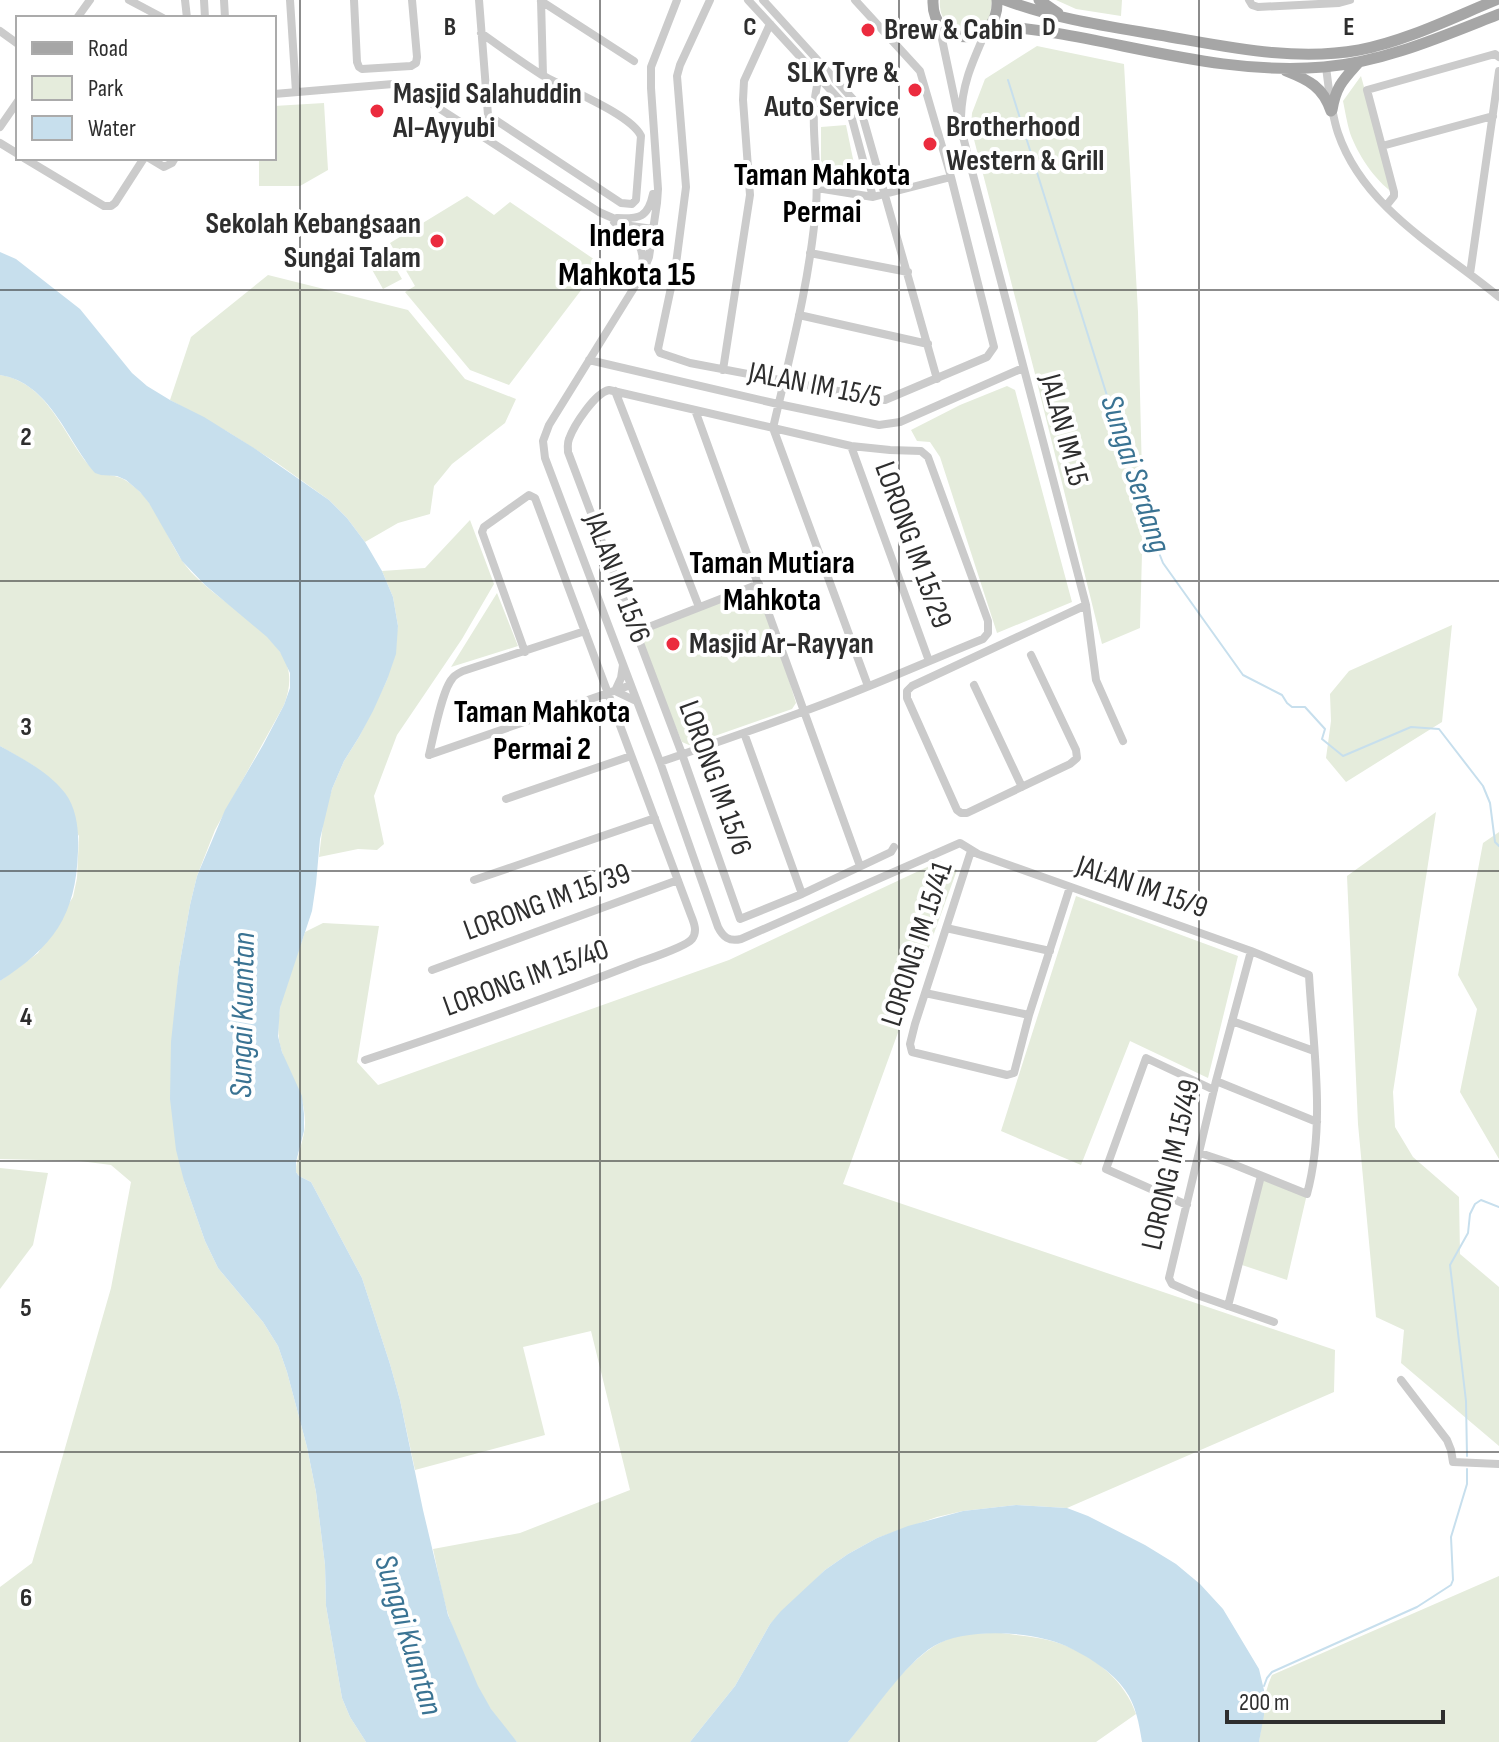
<svg xmlns="http://www.w3.org/2000/svg" width="1499" height="1742" font-family="'Sofia Sans Condensed',sans-serif">
  <style>
    .green { fill: #e5ecdc }
    .water { fill: #c7dfed }
    .lines { fill: none; stroke-linecap: round; stroke-linejoin: round }
    .stream { stroke: #c7dfed; stroke-width: 2 }
    .minor { stroke: #cbcbcb; stroke-width: 8 }
    .major { stroke: #a6a6a6; stroke-width: 11 }
    .grid { fill: none; stroke: #2e2e2e; stroke-width: 2; stroke-opacity: 0.55 }
    .poi-dot { fill: #eb2b3e; stroke: #fff; stroke-width: 3 }
    .labels { text-anchor: middle; dominant-baseline: central; stroke-width: 8; stroke-linejoin: round; paint-order: stroke }
    .poi-label { font-size: 30px; font-weight: bold; fill: #2e2e2e; stroke: #fff; text-anchor: start }
    .street-label { font-size: 30px; fill: #2e2e2e; stroke: #fff }
    .neighbourhood-label { font-size: 32px; font-weight: bold; fill: #000; stroke: #fff }
    .water-label { font-size: 32px; font-style: italic; fill: #3a7393; stroke: #fff }
    .quarter-label { font-size: 34px; font-weight: bold; fill: #000; stroke: #fff }
    .grid-label { font-size: 26px; text-anchor: middle; font-weight: bold; fill: #2e2e2e; stroke: #fff; stroke-width: 8; stroke-linejoin: round; paint-order: stroke }
  </style>
  <rect width="100%" height="100%" fill="#fff"/>
  <path class="green" d="M940 0H992C991 6 991 14 988 20 973 45 937 30 940 0Z
    M1056 0H1122L1121 16 1076 9Z
    M1037 46 1124 64 1138 312 1143 516 1140 628 1102 644 1034 370 971 128 972 113 985 79Z
    M1361 76 1393 193C1374 179 1358 155 1350 133 1347 123 1345 111 1343 101Z
    M324 103 328 170 300 186H259V158H274V106Z
    M846 125 859 188 826 181 821 175V127Z
    M467 196 494 215 510 202 601 264 509 385 470 370 405 292 415 286 390 243Z
    M384 248 402 279 383 289 366 259Z
    M268 275 408 310 465 379 516 399 505 423 452 464 434 486 430 514 398 523 365 542 347 518 329 500 277 463 228 432 170 400 191 337Z
    M0 375C46 382 62 431 87 463 99 478 103 472 118 477 126 479 132 485 138 490 162 512 169 548 191 572 218 601 258 620 281 653 292 670 291 686 284 705L215 830 197 876 190 905 179 967 175 1015 184 1181 205 1241 218 1268 263 1322 278 1346 287 1372 307 1447 316 1492 325 1565 326 1606 342 1698 350 1717 366 1742H0V1587L32 1563 111 1288 131 1182 111 1165 80 1161 0 1159V981L38 953 73 897 77 878 79 836 34 766 0 746Z
    M1007 386 1015 390 1072 602 997 633 940 457 930 442 917 441 911 430 960 405Z
    M470 520 494 584 462 639 397 735 374 796 384 844 377 850 358 849 319 857 324 815 332 789 344 761 359 737 387 680 398 626 393 597 382 571 425 568Z
    M759 584 796 703 792 709 689 745 682 742 636 632Z
    M497 593 518 646 451 667Z
    M1452 625 1442 722 1346 782 1326 758 1331 721 1330 694 1349 671Z
    M1436 812 1393 1092 1395 1127 1413 1157 1459 1197 1460 1254 1499 1287V1446L1401 1363 1404 1330 1376 1317 1358 1124 1347 876Z
    M1499 832V1159L1460 1092 1477 1009 1458 975 1483 843Z
    M940 861 957 870 843 1184 1335 1350 1334 1392 1067 1508 1016 1505 963 1511 937 1517 877 1538 848 1554 825 1570 770 1624 735 1686 690 1742H517C484 1709 463 1660 449 1617 442 1595 438 1572 433 1549L520 1533 630 1490 591 1331 523 1347 545 1435 415 1470 400 1400 390 1364 362 1278 311 1182 299 1176 296 1172C296 1155 305 1139 305 1123 305 1093 291 1079 282 1052 269 1012 293 969 305 932L323 923 379 926 357 1062 378 1085 729 960Z
    M1076 896 1238 956 1208 1078 1130 1041 1081 1165 1001 1131Z
    M0 1168 48 1173 33 1245 0 1289Z
    M1261 1176 1307 1194 1287 1280 1239 1264Z
    M1499 1576V1742H1259C1263 1719 1262 1696 1272 1675Z
    M1001 1633C1022 1636 1045 1637 1064 1645 1096 1658 1125 1681 1136 1714L1096 1742H848C876 1708 913 1646 958 1636 972 1633 987 1633 1001 1633Z"/>
  <path class="water" d="M0 252 16 259 80 309 132 373 147 386 170 400 204 417 254 448 329 500 347 518 365 542 382 571 393 597 398 626 396 654 387 680 373 711 359 737 344 761 332 789 320 839 316 884 312 911 280 1008 278 1036 282 1052 302 1096 304 1114V1131L296 1162V1172L299 1176 311 1182 362 1278 390 1364 400 1400 423 1510 448 1615 478 1686 491 1709 517 1742H366L350 1717 342 1698 326 1606 325 1565 316 1492 307 1447 287 1372 278 1346 263 1322 218 1268 205 1241 184 1181 176 1150 170 1099 171 1042 179 967 190 905 197 876 225 810 263 745 284 705 290 688V673L280 652 267 637 205 585 182 561 149 503 140 492 126 480 117 476 101 475 95 473C66 439 50 383 0 375Z
    M0 746C23 759 49 772 65 793 77 809 79 831 78 851 76 916 53 947 0 981Z
    M1016 1505 1067 1508 1088 1516 1145 1545 1176 1564 1200 1584 1223 1609 1259 1669 1264 1690V1715L1259 1742H1142C1139 1724 1136 1705 1125 1690 1112 1671 1087 1656 1066 1646 1034 1631 965 1627 934 1646 905 1663 871 1715 848 1742H690L735 1686 770 1624 781 1611 825 1570 848 1554 877 1538 908 1526 963 1511Z"/>
  <g class="lines">
    <path class="stream" d="M1008 80 1146 520 1163 563 1243 675 1282 695 1287 703 1292 707H1305L1325 729 1322 739 1343 756 1411 727 1439 729 1483 786 1490 803 1495 842 1499 846
      M1467 1456 1466 1401 1450 1265 1468 1233 1470 1214 1475 1204 1481 1200 1499 1207
      M1264 1686 1267 1678 1272 1672 1417 1607 1451 1585 1453 1580 1451 1537 1467 1484V1469"/>
    <path class="minor" d="M129 0 163 18
      M185 0 187 18
      M204 0 205 18
      M224 0 225 18
      M290 0 296 92
      M354 0 357 62 359 67 362 69 411 66 416 63 417 57 412 0
      M479 0 488 115 480 136
      M541 0 543 75
      M677 0 651 67V88L658 189 657 203 649 257 643 272 632 291 549 425 543 441 545 458 660 762 718 927C723 937 729 942 741 939L960 843 978 854 1251 951 1309 975C1313 1047 1326 1123 1307 1194L1230 1163 1200 1153
      M710 0 680 65 677 76 686 187 676 264 658 349 660 353 690 363 885 400 987 357 994 347 951 177 920 71 855 0
      M748 0 848 109 852 119 873 197
      M763 0 860 107 937 379
      M1249 0 1252 5 1258 7 1339 3 1350 0
      M541 1 634 61
      M77 18 90 0
      M939 25 961 129 1086 605 1096 680 1123 741
      M0 31 18 44
      M481 33C501 47 521 62 542 75 566 89 631 114 641 136L636 200 632 204 621 203 488 115
      M1326 67C1329 90 1331 112 1338 133 1364 209 1441 249 1499 297
      M274 94 393 84 403 85 599 212 631 226 653 229
      M961 117C962 83 973 61 986 31
      M0 127 18 101
      M0 143 18 154
      M1382 146 1493 116
      M24 158 104 206H111L115 203 144 158
      M149 158 164 167 172 163 175 158
      M817 188 873 197 951 177
      M1386 206 1394 196V192L1367 90 1495 54 1499 57
      M617 218C639 219 648 218 653 194
      M614 222C628 234 646 243 642 264
      M810 253 908 272
      M1470 274 1499 71
      M799 315 928 344
      M589 360 778 404 879 425 900 422 1023 368
      M723 370 750 195 743 100 744 81 770 24
      M615 391 699 607
      M695 410 860 866
      M773 428C790 355 810 281 816 206 820 163 807 119 819 78
      M773 428 868 686
      M851 446 929 661
      M636 632 759 584
      M1031 655 1076 750 1077 758 1070 764 967 813H961L957 810 907 698V691L912 686 1086 605
      M623 665 621 678 615 691 636 701
      M974 685 1022 787
      M744 733 802 894
      M429 755C433 739 442 690 452 679 454 675 459 673 463 671L585 631
      M429 755 631 685
      M660 762C718 742 777 722 834 700 884 681 933 659 983 639L988 633V621L928 457 921 451 890 450 851 446 609 390C595 393 574 425 569 439 567 444 568 446 568 452L682 754 740 919 802 894 891 852 894 847
      M506 799 631 756
      M971 851 915 1024 910 1044 912 1052 1007 1075 1014 1073 1029 1015 1070 887
      M474 880 655 818
      M946 928 1050 951
      M1251 951 1216 1081 1169 1278 1172 1284 1197 1295 1274 1322
      M432 970 678 880
      M925 993 1029 1015
      M1232 1021 1314 1051
      M365 1060C456 1030 547 998 637 963 648 959 686 947 692 939 699 930 692 919 689 910L535 498 529 495 484 527 482 532 525 652
      M1216 1081 1317 1122
      M1187 1205 1106 1169 1146 1058 1214 1090
      M1228 1306 1261 1176
      M1401 1380 1447 1440 1451 1450 1453 1462 1499 1464"/>
    <path class="major" d="M933 0C931 49 1000 49 997 0
      M1005 0C1056 19 1106 26 1159 35 1224 46 1293 62 1359 50 1406 41 1452 18 1496 0
      M1039 0 1058 13
      M990 25C1103 33 1210 77 1324 67 1384 62 1443 36 1499 14
      M1286 71C1309 80 1323 87 1331 111
      M1332 110C1336 86 1343 80 1359 62"/>
  </g>
  <path class="grid" d="M300 0V1742M600 0V1742M899 0V1742M1199 0V1742M0 290H1499M0 581H1499M0 871H1499M0 1161H1499M0 1452H1499"/>
  <g class="poi-dot">
    <circle cx="868" cy="30" r="8"/>
    <circle cx="915" cy="90" r="8"/>
    <circle cx="377" cy="111" r="8"/>
    <circle cx="930" cy="144" r="8"/>
    <circle cx="437" cy="241" r="8"/>
    <circle cx="673" cy="644" r="8"/>
  </g>
  <g class="labels">
    <g class="poi-label">
      <text x="884" y="30">Brew &amp; Cabin</text>
      <text x="899" y="73" text-anchor="end">SLK Tyre &amp;<tspan x="899" dy="34">Auto Service</tspan></text>
      <text x="393" y="94">Masjid Salahuddin<tspan x="393" dy="34">Al-Ayyubi</tspan></text>
      <text x="946" y="127">Brotherhood<tspan x="946" dy="34">Western &amp; Grill</tspan></text>
      <text x="421" y="224" text-anchor="end">Sekolah Kebangsaan<tspan x="421" dy="34">Sungai Talam</tspan></text>
      <text x="689" y="644">Masjid Ar-Rayyan</text>
    </g>
    <g class="street-label">
      <text transform="translate(815 385) rotate(11)">JALAN IM 15/5</text>
      <text transform="translate(1064 430) rotate(75)">JALAN IM 15</text>
      <text transform="translate(913 545) rotate(70)">LORONG IM 15/29</text>
      <text transform="translate(617 578) rotate(69)">JALAN IM 15/6</text>
      <text transform="translate(715 778) rotate(70)">LORONG IM 15/6</text>
      <text transform="translate(1142 887) rotate(19)">JALAN IM 15/9</text>
      <text transform="translate(547 902) rotate(-20)">LORONG IM 15/39</text>
      <text transform="translate(917 944) rotate(-72)">LORONG IM 15/41</text>
      <text transform="translate(526 978) rotate(-20)">LORONG IM 15/40</text>
      <text transform="translate(1171 1165) rotate(-77)">LORONG IM 15/49</text>
    </g>
    <g class="neighbourhood-label">
      <text x="822" y="175">Taman Mahkota<tspan x="822" dy="37">Permai</tspan></text>
      <text x="772" y="563">Taman Mutiara<tspan x="772" dy="37">Mahkota</tspan></text>
      <text x="542" y="712">Taman Mahkota<tspan x="542" dy="37">Permai 2</tspan></text>
    </g>
    <g class="water-label">
      <text transform="translate(1135 474) rotate(72)">Sungai Serdang</text>
      <text transform="translate(243 1015) rotate(-89)">Sungai Kuantan</text>
      <text transform="translate(408 1635) rotate(73)">Sungai Kuantan</text>
    </g>
    <g class="quarter-label">
      <text x="627" y="235">Indera<tspan x="627" dy="39">Mahkota 15</tspan></text>
    </g>
  </g>
  <g class="grid-label">
    <text x="450" y="35">B</text>
    <text x="750" y="35">C</text>
    <text x="1049" y="35">D</text>
    <text x="1349" y="35">E</text>
    <text x="26" y="445">2</text>
    <text x="26" y="735">3</text>
    <text x="26" y="1025">4</text>
    <text x="26" y="1316">5</text>
    <text x="26" y="1606">6</text>
  </g>
  <rect x="16" y="16" width="260" height="144" fill="#ffffff" stroke="#ababab" stroke-width="2"/>
  <rect x="32" y="42" width="40" height="12" fill="#a6a6a6" stroke="#ababab" stroke-width="2"/>
  <text x="88" y="56" font-size="24" fill="#2e2e2e">Road</text>
  <rect x="32" y="76" width="40" height="24" fill="#e5ecdc" stroke="#ababab" stroke-width="2"/>
  <text x="88" y="96" font-size="24" fill="#2e2e2e">Park</text>
  <rect x="32" y="116" width="40" height="24" fill="#c7dfed" stroke="#ababab" stroke-width="2"/>
  <text x="88" y="136" font-size="24" fill="#2e2e2e">Water</text>
  <path d="M1227 1710v12h216v-12" fill="none" stroke="#2e2e2e" stroke-width="4"/>
  <text x="1239" y="1710" font-size="24" fill="#2e2e2e" stroke="#ffffff" stroke-width="6" paint-order="stroke">200 m</text>
</svg>
